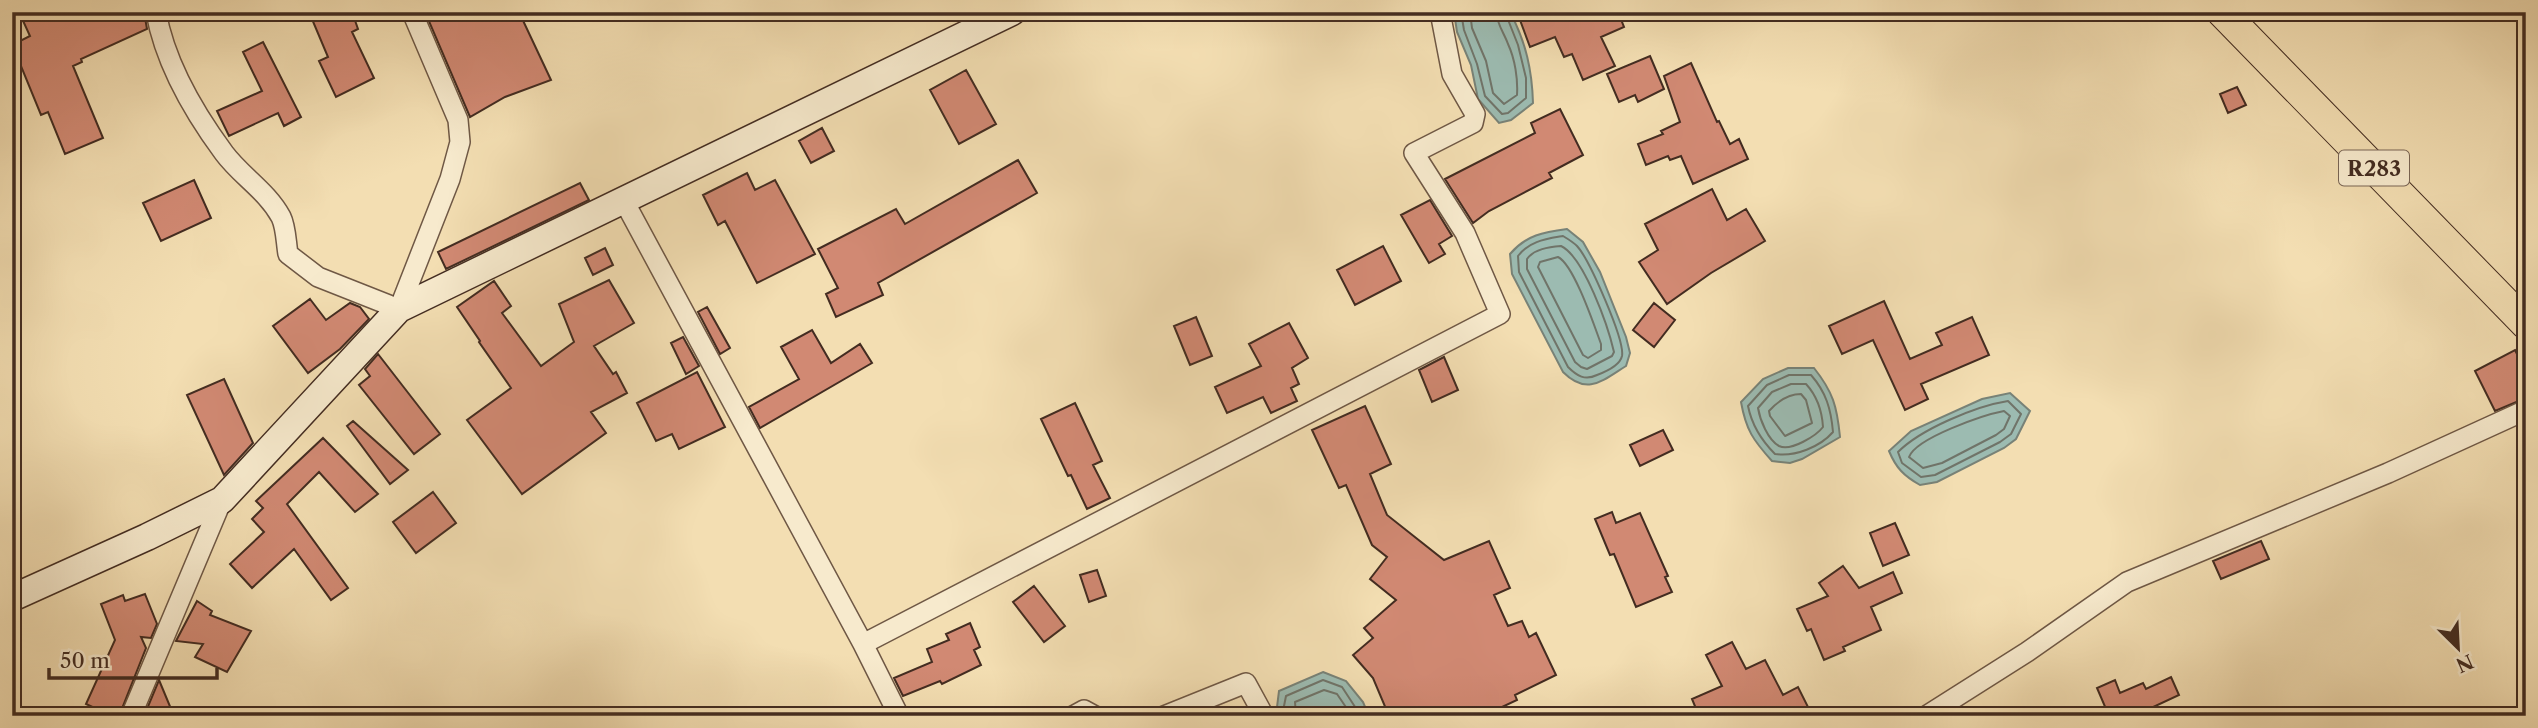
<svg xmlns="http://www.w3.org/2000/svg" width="2538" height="728" font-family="'Libre Caslon Text',serif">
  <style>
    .water { fill: #9cbbb1; stroke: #788277; stroke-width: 2 }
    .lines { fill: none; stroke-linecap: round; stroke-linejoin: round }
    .shore { stroke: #707469; stroke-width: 2 }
    .building { fill: #d18973; stroke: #432c21; stroke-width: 2 }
    .street-casing { stroke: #6f5845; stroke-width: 22 }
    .secondary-casing { stroke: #432c21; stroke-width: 29 }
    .primary-casing { stroke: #432c21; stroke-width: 32 }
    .street { stroke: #f7eacd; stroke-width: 19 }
    .secondary { stroke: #f7eacd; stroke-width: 26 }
    .primary { stroke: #f3deb2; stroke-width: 30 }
    .labels { text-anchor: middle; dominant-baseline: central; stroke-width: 5; stroke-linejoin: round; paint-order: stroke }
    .shield { fill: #f7eacd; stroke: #796555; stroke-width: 2 }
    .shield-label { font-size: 21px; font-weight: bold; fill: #432c21 }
  </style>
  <rect width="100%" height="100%" fill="#f3deb2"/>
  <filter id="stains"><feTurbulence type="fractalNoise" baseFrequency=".00286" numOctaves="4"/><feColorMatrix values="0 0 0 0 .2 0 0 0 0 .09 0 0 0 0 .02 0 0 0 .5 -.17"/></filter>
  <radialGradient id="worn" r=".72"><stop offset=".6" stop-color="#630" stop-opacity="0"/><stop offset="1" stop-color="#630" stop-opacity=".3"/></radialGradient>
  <path class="water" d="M1454 12 1511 14C1526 43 1532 70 1533 103L1511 120 1499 123 1478 99 1471 65 1457 32Z
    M1567 229 1583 242 1600 272 1626 337 1630 353 1626 366C1602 381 1587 396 1563 372L1512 274 1510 254C1526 235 1544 232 1567 229Z
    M1788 368H1814C1833 392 1837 406 1840 437L1802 459 1790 463 1772 461C1753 440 1746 430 1741 402L1763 379Z
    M2010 393 2030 411 2016 439 2004 448 1937 482 1920 485C1904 476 1896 468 1889 451L1911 431 1982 399Z
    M1323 672 1346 681 1363 702 1369 716H1281L1277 707 1279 691Z"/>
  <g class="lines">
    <path class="shore" d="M1461 12 1464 30 1477 64 1485 96 1502 114 1508 113 1526 98V78L1518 45 1505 12
      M1470 12 1472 28 1486 61 1493 93 1504 104 1517 95C1518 79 1515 59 1508 44 1504 33 1497 24 1496 12
      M1563 236C1568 239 1573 242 1577 246 1589 259 1625 340 1622 356 1620 365 1605 372 1597 375 1585 381 1577 376 1568 367L1519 272 1518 256C1529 241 1546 239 1563 236Z
      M1561 246C1584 257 1608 326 1614 352L1612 356 1587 369 1581 367 1575 362 1527 269V259C1534 249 1549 247 1561 246Z
      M1558 257C1574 265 1594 325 1601 344V350L1588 358 1583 355 1538 267 1540 262Z
      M1789 375H1811C1826 392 1831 409 1833 432 1820 447 1795 457 1775 454 1761 440 1752 426 1748 406L1767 385Z
      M1791 384H1806C1818 397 1822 411 1823 427 1817 435 1791 452 1779 446 1768 440 1760 420 1758 408L1772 392Z
      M1801 394 1806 400 1812 423 1785 436 1770 416 1769 411C1778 401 1788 394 1801 394Z
      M2008 401 2021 414 2011 434 2000 442 1935 475 1921 477 1902 463 1898 452C1921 429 1976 406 2008 401Z
      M2004 411 2010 416 2004 429 1996 435 1942 463 1923 468 1909 457C1916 438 1983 415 2004 411Z
      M1287 716 1284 706 1286 696 1323 680 1342 687 1361 716
      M1296 716 1295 702 1324 690 1337 694 1352 716"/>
  </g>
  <path class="building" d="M19 12H144L147 29 81 59 82 62 73 66 103 138 65 154 48 112 41 115 21 66 12 70V45L30 36Z
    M309 12H352L358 29 352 32 374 78 336 97 319 61 328 57Z
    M425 12H519L551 80 505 97 470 117Z
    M1517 12H1618L1624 27 1601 37 1615 66 1583 80 1572 54 1564 57 1555 37 1530 47Z
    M263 42 301 117 284 126 278 113 229 136 217 111 262 91 243 52Z
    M1650 56 1664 89 1638 102 1635 95 1619 102 1607 74Z
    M1691 63 1717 122 1719 121 1730 144 1739 139 1748 159 1693 184 1681 156 1670 160 1668 156 1646 165 1638 144 1663 134 1661 131 1680 122 1664 76Z
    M966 70 996 124 959 144 930 90Z
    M2237 87 2246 105 2228 113 2220 94Z
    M1560 109 1583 155 1549 173 1552 178 1489 211 1473 223 1445 179 1535 133 1531 123Z
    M822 128 834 151 811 163 799 141Z
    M1018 160 1037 193 878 283 883 295 836 317 826 294 838 288 818 249 896 209 905 224Z
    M747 173 755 190 775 180 815 254 757 283 725 221 718 225 703 195Z
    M194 180 211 218 161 241 143 203Z
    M580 183 589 200 446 269 438 252Z
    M1712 189 1727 220 1746 209 1765 241 1711 273 1667 304 1639 262 1658 250 1645 224Z
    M1430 200 1452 236 1439 244 1445 254 1429 263 1401 215Z
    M1383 246 1401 281 1355 305 1337 270Z
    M605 248 613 265 593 275 585 258Z
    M609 280 634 323 594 346 613 374 616 372 627 393 591 412 606 433 522 494 467 420 511 388 479 342 480 341 457 307 494 281 511 306 502 313 541 366 574 342 559 304Z
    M310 299 326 320 350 303 360 307 369 319 340 349 308 373 273 326Z
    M1884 301 1910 359 1942 345 1936 333 1972 317 1989 355 1921 384 1928 399 1905 410 1873 340 1842 354 1829 326Z
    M1654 303 1675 320 1654 347 1633 330Z
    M707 307 730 348 720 354 698 312Z
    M1196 317 1212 356 1190 365 1174 326Z
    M1289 323 1308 358 1292 368 1299 384 1291 388 1297 401 1271 413 1263 397 1227 413 1215 387 1261 366 1249 344Z
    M812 330 831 363 860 344 872 363 760 428 749 407 799 379 781 347Z
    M683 337 699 366 686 374 671 343Z
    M2515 350 2526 372V398L2495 411 2475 371Z
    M378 354 440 434 414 454 359 385 370 376 365 369Z
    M1444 357 1458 390 1432 402 1419 370Z
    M697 372 725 427 679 449 672 434 656 441 637 403Z
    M224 379 253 443 224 475 187 395Z
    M1075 403 1102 461 1093 465 1110 498 1087 509 1071 475 1068 476 1041 419Z
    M1365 406 1391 464 1370 474 1387 515 1444 560 1489 541 1510 588 1494 595 1508 626 1522 621 1529 637 1536 633 1556 675 1515 695 1517 700 1483 716H1389L1373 678 1353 655 1373 638 1364 628 1396 600 1370 579 1387 557 1372 545 1346 485 1339 488 1312 430Z
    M353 421 408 470 390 484 347 426Z
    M1663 430 1673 450 1640 466 1630 445Z
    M323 438 378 494 355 512 319 472 287 504 348 588 331 600 294 549 252 588 230 564 264 532 252 519 263 508 256 501Z
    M433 492 456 523 416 553 393 522Z
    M1612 512 1616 523 1640 513 1668 576 1665 577 1672 592 1636 607 1614 554 1610 555 1595 519Z
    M1895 523 1909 555 1883 566 1870 533Z
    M2261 541 2269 559 2221 579 2213 561Z
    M1843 566 1859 588 1893 572 1902 593 1871 607 1881 630 1843 647 1845 651 1824 660 1811 629 1807 631 1797 609 1828 596 1819 583Z
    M1097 570 1106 596 1089 602 1080 575Z
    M1034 586 1065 626 1044 642 1013 602Z
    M145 594 157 624 151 638 141 637 146 648 119 716H112L86 704 115 640 101 604 123 595 125 601Z
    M197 601 212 611 210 615 251 631 227 672 195 657 203 644 176 641Z
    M970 623 980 647 974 650 981 665 942 684 940 681 903 696 894 678 932 662 927 649 949 640 946 634Z
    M1732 642 1746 669 1765 660 1783 695 1798 687 1809 709 1796 716H1699L1692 699 1722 686 1706 655Z
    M2171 677 2179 695 2134 716H2109L2097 688 2115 680 2120 693 2143 683 2146 689Z
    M159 680 174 716H144Z"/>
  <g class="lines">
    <g class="street-casing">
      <path id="street" d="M156 12C165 63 193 111 224 153 241 176 267 191 281 217 286 227 286 242 288 254L318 277 399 309 450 179 460 142 458 120 412 12
        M624 201 863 644 899 716
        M863 644 1500 314 1465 233 1414 153 1473 123 1475 114 1452 74 1440 12
        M131 716 222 500
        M1073 716 1084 710 1095 716
        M1164 716 1246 683 1264 716
        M1926 716 2027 652 2127 582 2388 473 2526 410"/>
    </g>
    <g class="secondary-casing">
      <path id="secondary" d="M12 598 147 537 222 500 399 309 1012 12"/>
    </g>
    <g class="primary-casing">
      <path id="primary" d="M2222 12 2526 324"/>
    </g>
    <use href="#street" class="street"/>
    <use href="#secondary" class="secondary"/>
    <use href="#primary" class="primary"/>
  </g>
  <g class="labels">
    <rect class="shield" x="2339" y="150.5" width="70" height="35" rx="5"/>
    <g class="shield-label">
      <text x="2374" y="168">R283</text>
    </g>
  </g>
  <rect width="2538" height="728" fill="none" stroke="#f3deb2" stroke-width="42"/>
  <rect x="14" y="14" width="2510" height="700" fill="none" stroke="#432c21" stroke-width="3.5"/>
  <rect x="21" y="21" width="2496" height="686" fill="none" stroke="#432c21" stroke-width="2"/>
  <g transform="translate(2458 648) rotate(156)" stroke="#f7eacd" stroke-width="5" paint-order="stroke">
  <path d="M0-5L12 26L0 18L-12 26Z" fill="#432c21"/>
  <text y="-10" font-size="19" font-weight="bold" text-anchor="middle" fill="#432c21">N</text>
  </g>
  <path d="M49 668v10h168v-10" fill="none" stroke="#432c21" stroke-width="3.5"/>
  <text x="60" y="668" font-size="21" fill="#432c21" stroke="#f7eacd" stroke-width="5" paint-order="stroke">50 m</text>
  <rect width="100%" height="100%" filter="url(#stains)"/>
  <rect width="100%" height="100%" fill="url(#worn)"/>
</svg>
